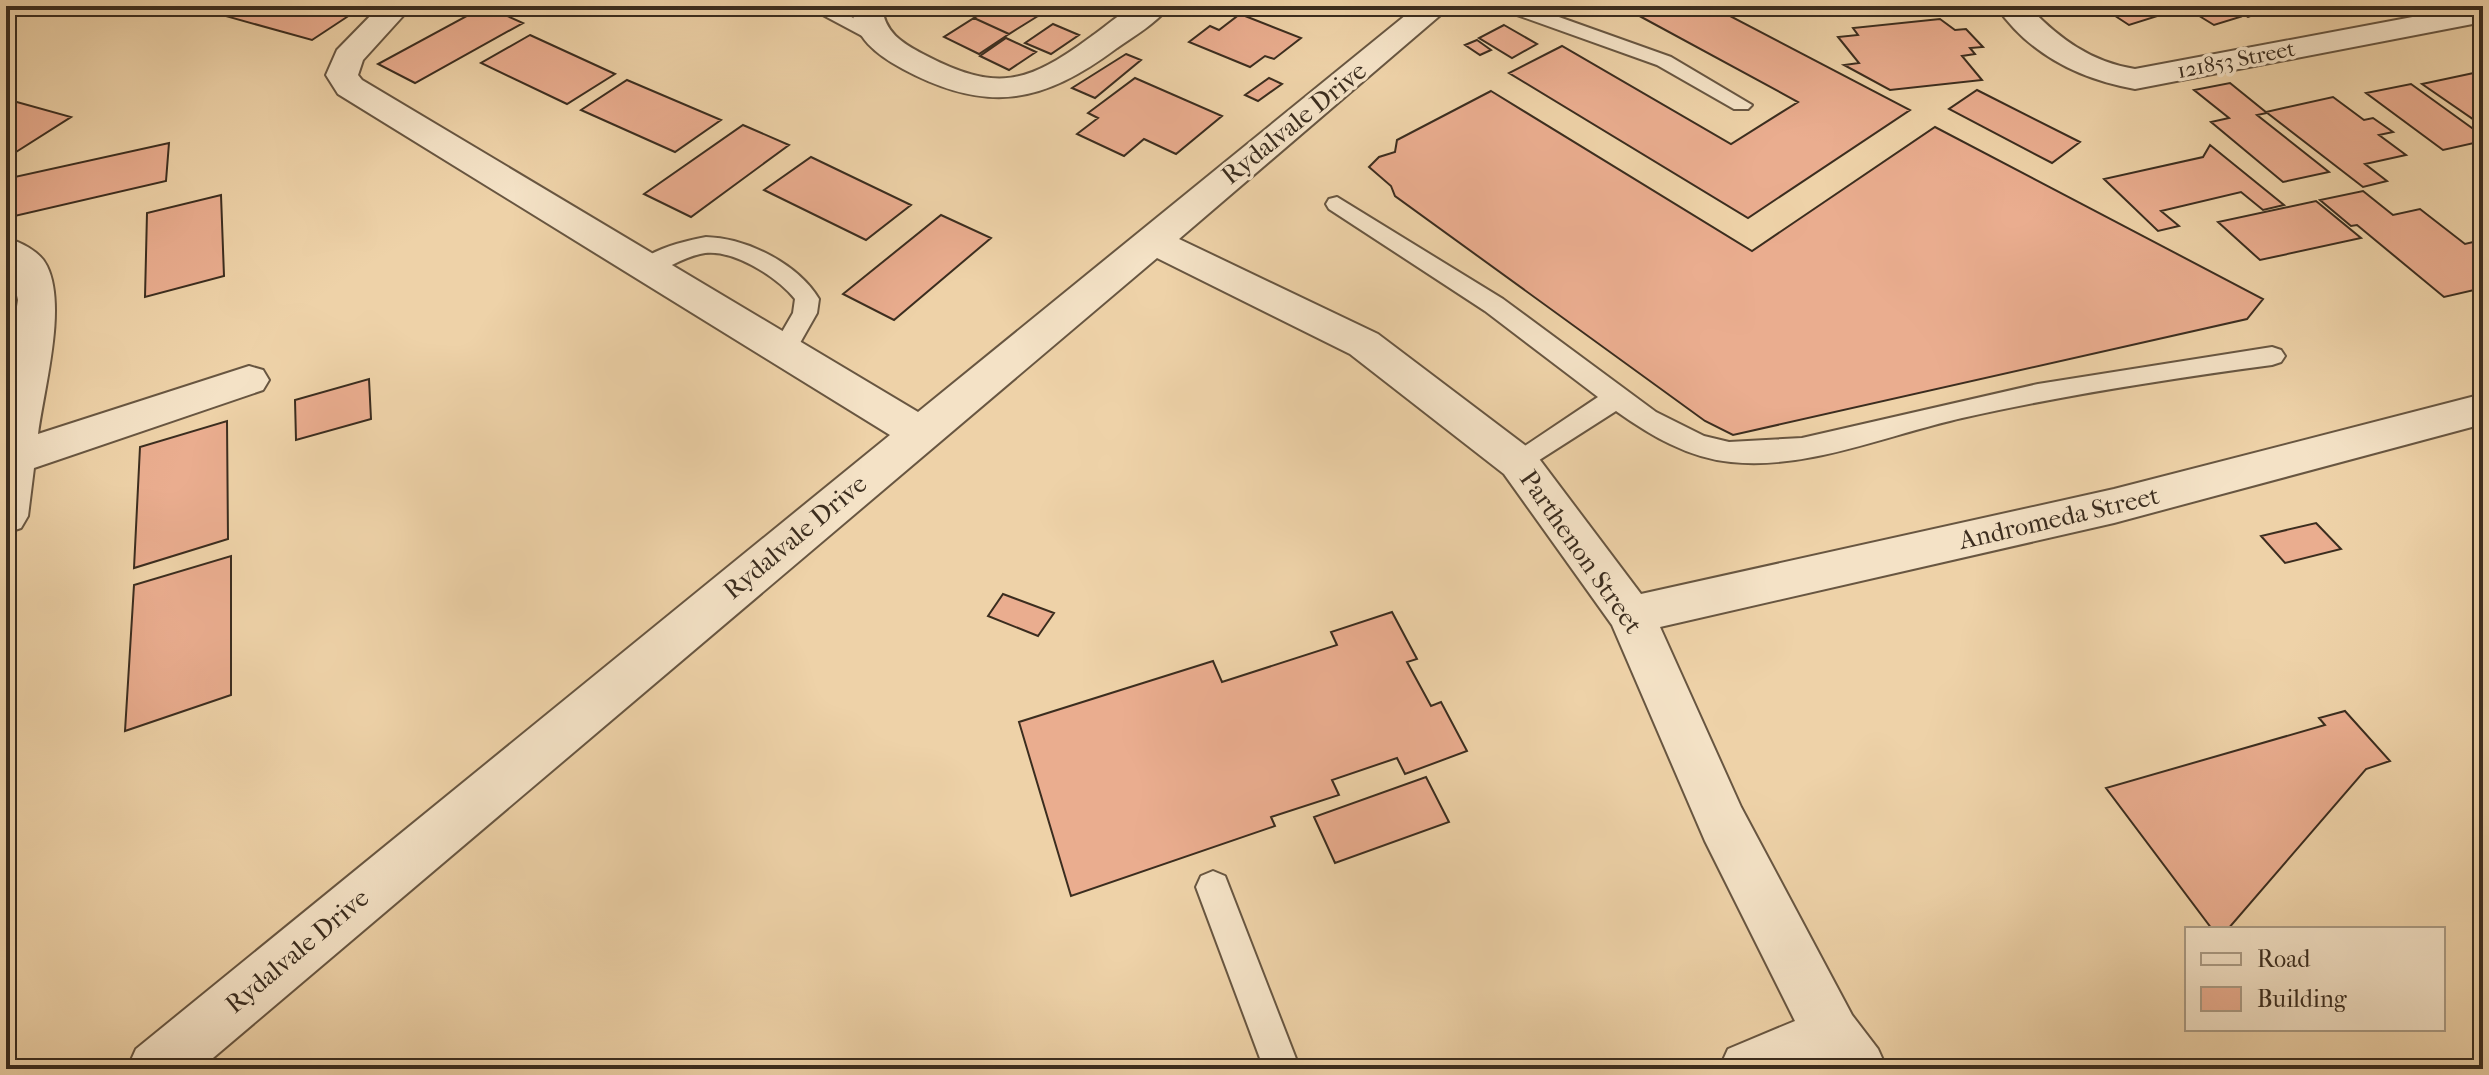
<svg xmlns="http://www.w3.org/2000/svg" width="2489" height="1075" font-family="'IM FELL French Canon',serif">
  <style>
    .building { fill: #eaad8f; stroke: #3b2d1f; stroke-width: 2 }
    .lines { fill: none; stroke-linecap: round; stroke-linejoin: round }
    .lane-casing { stroke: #685641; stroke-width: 4 }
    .street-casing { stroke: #685641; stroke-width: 4 }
    .lane { fill: #f4e2c6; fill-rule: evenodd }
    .street { fill: #f4e2c6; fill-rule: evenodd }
    .labels { text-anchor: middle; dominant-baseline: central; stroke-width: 7; stroke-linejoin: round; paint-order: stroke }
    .far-street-label { font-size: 22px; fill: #3b2d1f; stroke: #f4e2c6 }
    .street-label { font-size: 26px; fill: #3b2d1f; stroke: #f4e2c6 }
  </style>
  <rect width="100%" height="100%" fill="#eed2a8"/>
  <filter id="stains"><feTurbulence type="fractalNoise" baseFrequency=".0025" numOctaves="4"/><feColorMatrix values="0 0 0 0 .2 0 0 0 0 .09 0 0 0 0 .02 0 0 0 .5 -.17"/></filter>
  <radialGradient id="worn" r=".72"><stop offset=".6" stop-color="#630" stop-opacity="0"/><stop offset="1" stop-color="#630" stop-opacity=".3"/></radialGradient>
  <path class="building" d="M236 6H337L356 11 312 40 222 15Z
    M485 6 523 23 415 83 378 64Z
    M995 6H1016L1038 16 1009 34 974 18Z
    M1016 6H1053L1038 16Z
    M1621 6H1711L1910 110 1748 218 1509 73 1562 46 1731 144 1798 102Z
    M2100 6H2176L2180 9 2129 25Z
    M2183 6H2264L2271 9 2248 17 2236 10 2232 12 2240 17 2214 25Z
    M1240 14 1301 38 1274 59 1265 56 1250 67 1189 42 1210 26 1219 30Z
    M974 18 1009 34 979 54 944 37Z
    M1940 19 1955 30 1966 29 1983 47 1970 48 1975 54 1962 56 1982 80 1890 90 1844 65 1859 63 1838 37 1858 35 1853 28Z
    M1053 24 1079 35 1051 54 1025 43Z
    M1504 25 1537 44 1512 58 1479 38Z
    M530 35 615 74 567 104 481 63Z
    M1006 38 1036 52 1009 70 980 56Z
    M1477 40 1491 50 1480 55 1465 45Z
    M1126 54 1141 60 1095 98 1072 88Z
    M2483 71V126L2422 84Z
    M1135 78 1222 116 1176 154 1144 139 1124 156 1077 134 1098 118 1088 113Z
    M1269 78 1282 84 1258 101 1245 95Z
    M627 80 721 120 675 152 581 110Z
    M2230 83 2267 113 2257 115 2329 172 2283 182 2211 122 2229 118 2194 90Z
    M2411 84 2483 136V141L2443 150 2366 93Z
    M1977 90 2080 142 2052 163 1949 109Z
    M1491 91 1752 251 1935 127 2263 299 2247 319 1733 435 1705 421 1395 196 1391 186 1369 167 1379 157 1395 152 1397 140Z
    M2333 97 2364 120 2373 118 2393 132 2379 135 2406 155 2365 164 2387 181 2363 187 2266 112Z
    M6 99 71 117 16 152 6 150Z
    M743 125 789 145 691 217 644 194Z
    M169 143 166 181 6 218 10 178Z
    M2210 145 2284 205 2263 210 2241 192 2161 211 2179 226 2158 231 2104 179 2203 157Z
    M811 157 911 205 866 240 764 190Z
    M2363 191 2393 215 2420 209 2465 244 2473 242 2483 249V288L2444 297 2357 225 2351 226 2320 200Z
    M221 195 224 276 145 297 147 213Z
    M2316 201 2361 238 2260 260 2218 222Z
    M941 215 991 238 894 320 843 294Z
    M369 379 371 419 296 440 295 400Z
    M227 421 228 539 134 568 140 447Z
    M2316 523 2341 549 2285 563 2261 536Z
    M231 556V695L125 731 134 585Z
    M1003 594 1054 613 1038 636 988 616Z
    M1392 612 1417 659 1407 662 1431 706 1441 702 1467 751 1405 774 1397 758 1332 780 1339 795 1271 817 1275 826 1071 896 1019 722 1213 661 1222 682 1337 645 1331 632Z
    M2345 711 2390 761 2366 769 2228 929H2212L2106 788 2325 725 2319 718Z
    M1426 777 1449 822 1335 863 1314 817Z"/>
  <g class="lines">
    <g class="lane-casing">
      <path id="lane" d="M806 6H831L883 34 873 40 866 38Z
        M1500 6H1528L1671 57 1752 105 1748 109H1734L1657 65 1503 10Z
        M1337 197 1503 299 1656 412 1704 436 1729 442 1802 438 2038 384 2272 347 2281 350 2285 356 2281 362 2272 365C2168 379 2064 395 1962 418 1887 435 1808 470 1731 462 1688 458 1650 435 1616 411L1519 473 1510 470 1506 463 1510 456 1598 397 1485 311 1329 209 1326 204 1329 199Z
        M706 237C747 238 798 264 819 299L817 313 792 357H774L771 351 793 313 795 299C777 277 730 246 700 254 682 258 665 270 647 275L635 267C647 250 685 241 706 237Z
        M1213 871 1225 876 1300 1069H1264L1196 887 1201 876Z"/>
    </g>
    <g class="street-casing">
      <path id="street" d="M380 6H412L363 60 358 75 362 80 918 412 1417 6H1451L1179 239 1378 334 1534 452 1641 594 2114 489 2483 394V424L2114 523 1660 627 1741 807 1852 1015 1878 1049 1887 1069H1719L1728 1049 1795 1021 1705 841 1612 625 1504 474 1350 354 1157 258 200 1069H127L136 1049 890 435 338 94 326 75 337 50Z
        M852 6H882C884 32 902 43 923 54 997 93 1027 84 1092 36 1105 27 1119 14 1133 7 1142 3 1159 6 1169 6 1157 23 1134 36 1117 48 1042 104 987 114 903 69 877 55 853 37 852 6Z
        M1996 6H2028C2058 38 2091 62 2135 69L2471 6H2483V22L2135 89C2079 79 2029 54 1996 6Z
        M6 238C20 242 40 251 47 266 67 307 44 388 38 434L249 366 263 370 269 380 263 390 34 468 28 516 21 528 6 533V377L18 300 12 273 6 268Z"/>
    </g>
    <use href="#lane" class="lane"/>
    <use href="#street" class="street"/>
  </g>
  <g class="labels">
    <g class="far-street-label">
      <text transform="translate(2236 60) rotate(-11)">121853 Street</text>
    </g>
    <g class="street-label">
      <text transform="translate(1294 123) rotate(-39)">Rydalvale Drive</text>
      <text transform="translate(2059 518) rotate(-13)">Andromeda Street</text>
      <text transform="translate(795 537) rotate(-40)">Rydalvale Drive</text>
      <text transform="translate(1581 552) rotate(55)">Parthenon Street</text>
      <text transform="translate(297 951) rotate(-40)">Rydalvale Drive</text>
    </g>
  </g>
  <rect width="2489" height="1075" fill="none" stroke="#eed2a8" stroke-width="32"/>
  <rect x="8" y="8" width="2473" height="1059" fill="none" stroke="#3b2d1f" stroke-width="4"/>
  <rect x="16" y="16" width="2457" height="1043" fill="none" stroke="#3b2d1f" stroke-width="2"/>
  <rect x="2185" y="927" width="260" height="104" fill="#f4e2c6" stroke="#aa9a83" stroke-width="2"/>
  <rect x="2201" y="953" width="40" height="12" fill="#f4e2c6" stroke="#aa9a83" stroke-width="2"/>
  <text x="2257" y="967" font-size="24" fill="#3b2d1f">Road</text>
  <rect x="2201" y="987" width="40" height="24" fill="#eaad8f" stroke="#aa9a83" stroke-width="2"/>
  <text x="2257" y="1007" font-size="24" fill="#3b2d1f">Building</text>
  <rect width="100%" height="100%" filter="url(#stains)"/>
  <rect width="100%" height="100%" fill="url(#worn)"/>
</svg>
